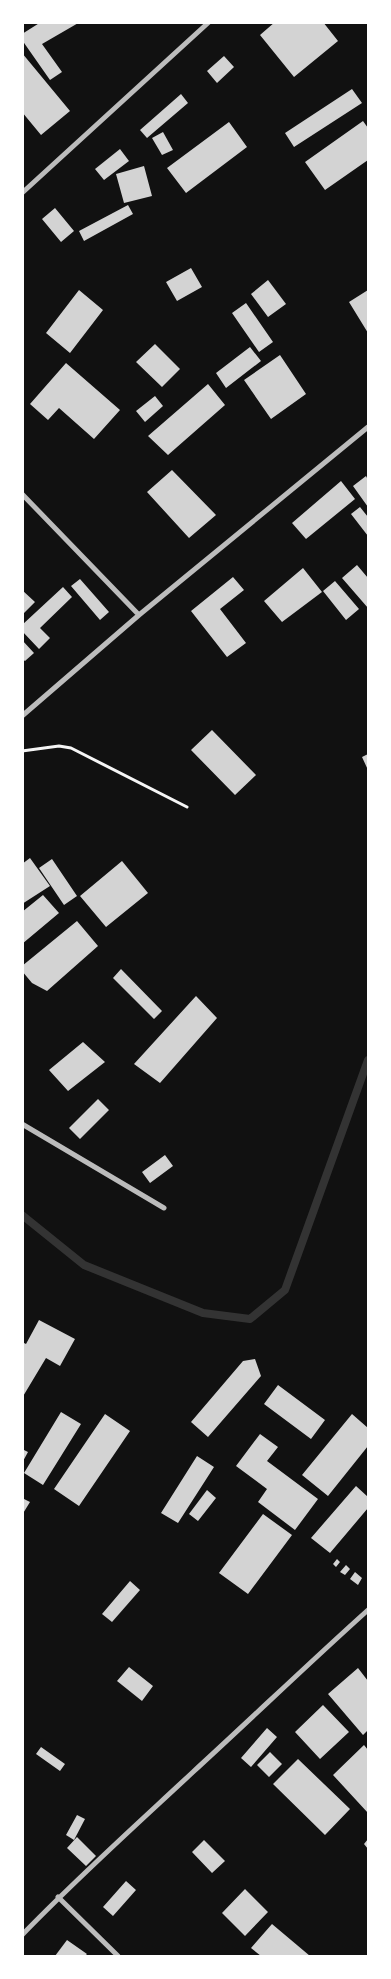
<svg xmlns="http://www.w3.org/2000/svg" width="391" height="1979" font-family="'PT Sans',sans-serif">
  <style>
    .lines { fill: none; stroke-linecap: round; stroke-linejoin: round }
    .stream { stroke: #333; stroke-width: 8 }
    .building { fill: #d3d3d3 }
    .path { stroke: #f5f5f5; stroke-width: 3 }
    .minor { stroke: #bcbcbc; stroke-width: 5 }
  </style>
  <rect width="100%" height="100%" fill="#111"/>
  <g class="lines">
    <path class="stream" d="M22 1215 84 1265 203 1313 250 1319 285 1290 368 1060"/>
  </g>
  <path class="building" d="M41 22H80L42 44 62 72 50 80 22 40V34Z
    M275 22H323L338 41 294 77 260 35Z
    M22 53 70 111 41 135 22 112Z
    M224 56 234 67 217 83 207 71Z
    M352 89 362 103 294 147 285 133Z
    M181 94 188 103 147 138 140 130Z
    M363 121 368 128V160L325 190 305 162Z
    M229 122 247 147 186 193 167 168Z
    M163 132 173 150 162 155 152 138Z
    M120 149 129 161 104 180 95 169Z
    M144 166 152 196 124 203 116 174Z
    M128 205 133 214 84 241 79 231Z
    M55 208 74 231 61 242 42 219Z
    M191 268 202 287 177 301 166 282Z
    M268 280 286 304 268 317 251 294Z
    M79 290 103 310 70 353 46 333Z
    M368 290V333L349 302Z
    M246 303 273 342 259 352 232 313Z
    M155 344 180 369 162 387 136 362Z
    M250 347 261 361 226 388 216 373Z
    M280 355 306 394 271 419 244 380Z
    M66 363 120 410 94 439 59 408 48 420 30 404Z
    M208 384 225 405 168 455 148 436Z
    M155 396 163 406 145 422 136 411Z
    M172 470 216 515 189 538 147 492Z
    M366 476 368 480V507L353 486Z
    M341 481 355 499 306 539 292 523Z
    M360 507 368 517V536L351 514Z
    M357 565 368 578V608L342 578Z
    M303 568 322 592 282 622 264 601Z
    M233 577 244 590 220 609 246 643 227 657 191 611Z
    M80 579 109 612 100 620 71 586Z
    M335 581 359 609 346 620 323 591Z
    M63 587 72 597 40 628 50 638 39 649 22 631V625Z
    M22 590 35 602 22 615Z
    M22 640 34 653 25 661 22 659Z
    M212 730 256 775 235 795 191 750Z
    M368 754V770L362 757Z
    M30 858 50 886 22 904V864Z
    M52 859 77 896 64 905 39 868Z
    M122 861 148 893 106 927 80 896Z
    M43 895 59 913 22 944V912Z
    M77 921 98 946 47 991 32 983 22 971V966Z
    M121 969 162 1011 154 1019 113 978Z
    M196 996 217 1018 160 1083 134 1064Z
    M83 1042 105 1062 68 1091 49 1070Z
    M98 1099 109 1110 80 1139 69 1128Z
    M165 1155 173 1166 150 1183 142 1172Z
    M39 1320 75 1339 60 1366 46 1358 22 1398V1342L26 1344Z
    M255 1359 261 1376 208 1437 191 1422 243 1361Z
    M278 1385 325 1420 311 1439 264 1404Z
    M61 1412 81 1424 43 1485 24 1473Z
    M105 1414 130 1431 79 1506 54 1489Z
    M352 1414 368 1428V1446L328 1496 302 1475Z
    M260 1434 278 1447 267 1461 318 1499 295 1530 258 1502 267 1489 236 1466Z
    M22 1449 28 1452 22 1463Z
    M197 1456 214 1467 178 1523 161 1513Z
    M356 1486 368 1497V1508L330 1553 311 1538Z
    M207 1490 216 1498 198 1521 189 1514Z
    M22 1498 30 1502 22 1515Z
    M263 1514 292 1535 248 1594 219 1573Z
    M337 1559 340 1562 336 1567 333 1564Z
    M346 1565 350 1569 345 1575 340 1572Z
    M355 1572 362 1578 358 1585 350 1579Z
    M130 1581 140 1590 112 1622 102 1614Z
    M129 1667 153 1686 142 1701 117 1681Z
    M358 1668 368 1681V1730L363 1735 328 1694Z
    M323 1705 349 1732 320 1759 295 1732Z
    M267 1728 277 1737 251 1767 241 1758Z
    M364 1745 368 1750V1813L333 1775Z
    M41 1747 65 1764 60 1771 36 1754Z
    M270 1752 282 1764 269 1777 257 1765Z
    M298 1759 350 1809 325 1835 273 1784Z
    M77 1815 85 1819 74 1840 66 1835Z
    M77 1837 96 1856 86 1866 67 1848Z
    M368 1839V1849L364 1844Z
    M204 1840 225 1861 212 1873 192 1852Z
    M126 1881 136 1890 113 1916 103 1907Z
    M245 1889 268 1912 245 1936 222 1913Z
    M272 1924 310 1956H261L251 1948Z
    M67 1940 87 1954 85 1956H55Z"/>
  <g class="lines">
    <path class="path" d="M22 751 59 746 71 748 187 807"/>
    <path class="minor" d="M22 193 209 22
      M22 494 139 615 368 427
      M22 716 139 615
      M22 1124 164 1208
      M58 1897 118 1956
      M22 1935C77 1878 135 1826 193 1772 252 1718 309 1663 368 1610"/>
  </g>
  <rect width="391" height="1979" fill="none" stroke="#ffffff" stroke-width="48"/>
</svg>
